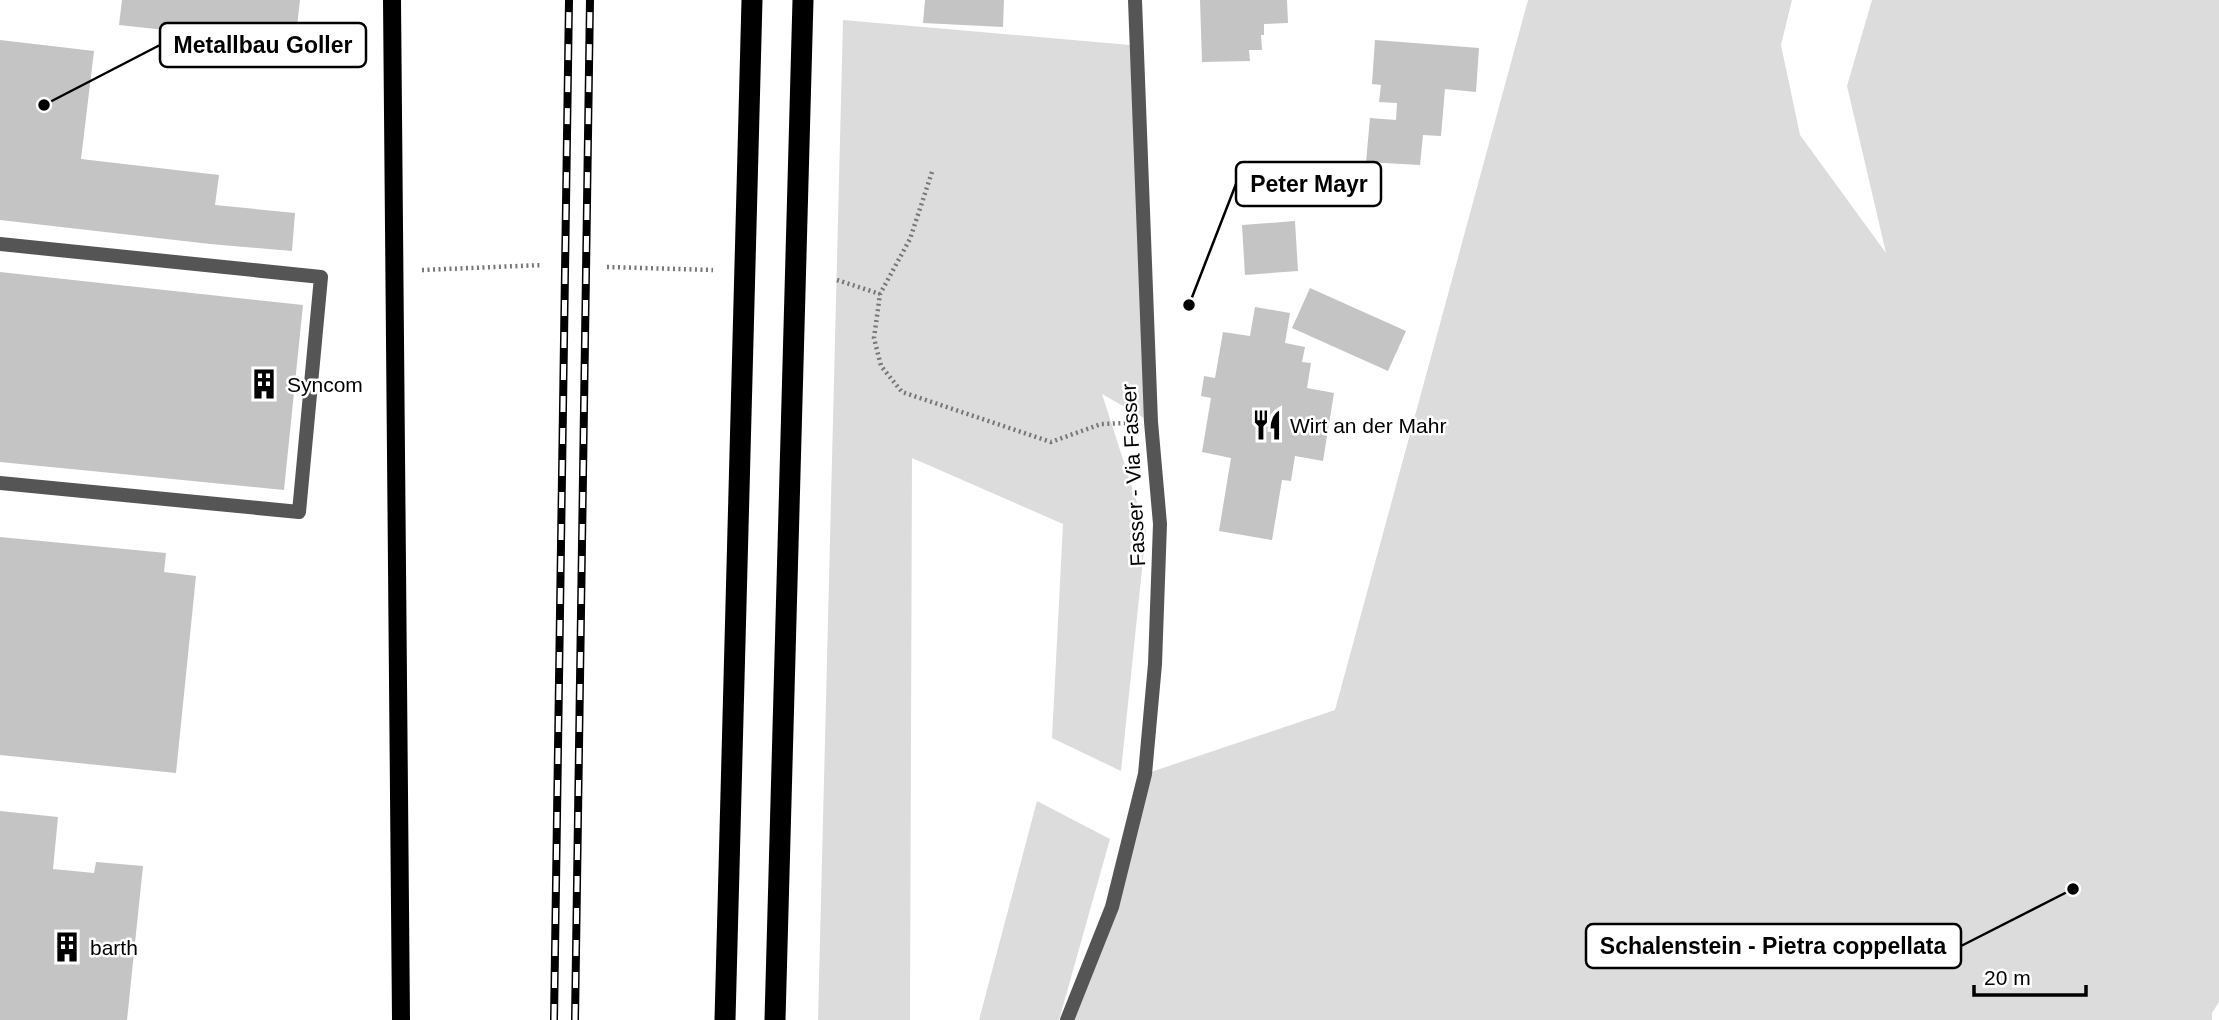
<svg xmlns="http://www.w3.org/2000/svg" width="2219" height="1020" font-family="Arial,sans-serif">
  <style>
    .green { fill: #dcdcdc }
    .building { fill: #c4c4c4 }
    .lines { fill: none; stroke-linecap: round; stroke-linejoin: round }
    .path { stroke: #777; stroke-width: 4.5; stroke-dasharray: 2 3.5; stroke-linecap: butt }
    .service { stroke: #555; stroke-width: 14 }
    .minor { stroke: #555; stroke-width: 14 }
    .primary { stroke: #000; stroke-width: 18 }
    .motorway { stroke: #000; stroke-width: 21 }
    .rail-casing { stroke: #000; stroke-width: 8 }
    .rail { stroke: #fff; stroke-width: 5; stroke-dasharray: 16; stroke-linecap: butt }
    .labels { text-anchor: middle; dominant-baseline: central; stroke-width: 5; stroke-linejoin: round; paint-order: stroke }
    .poi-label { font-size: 21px; fill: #000; stroke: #fff; text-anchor: start }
    .street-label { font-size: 21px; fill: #000; stroke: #fff }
    .leader { fill: none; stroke: #000; stroke-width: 2.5 }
    .callout-dot { fill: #000; stroke: #fff; stroke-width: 2.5 }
    .callout { fill: #fff; stroke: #000; stroke-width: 2.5 }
    .callout-label { font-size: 23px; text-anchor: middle; font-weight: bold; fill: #000 }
  </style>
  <rect width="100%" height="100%" fill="#fff"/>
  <path class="green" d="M1528 0H1792L1781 45 1800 135 1886 253 1847 86 1872 0H2219V1002L2212 1013V1020H1067L1112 907 1145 774 1335 710Z
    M843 20 1130 45 1151 422 1102 394 1146 531 1121 771 1052 738 1063 524 912 458 910 1020H818Z
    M1037 801 1110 839 1059 1020H979Z"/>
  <path class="building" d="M122 0H300L295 44 119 25Z
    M925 0H1004L1003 27 923 23Z
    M1200 0H1287L1288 23 1264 24V35H1261L1262 50H1249L1250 61 1202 62Z
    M0 40 94 51 81 159 219 175 215 205 295 213 292 251 210 244 0 220Z
    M1375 40 1479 48 1476 92 1445 89 1441 136 1423 135 1420 165 1366 162 1370 118 1396 120 1397 103 1379 102 1381 85 1372 84Z
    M1295 221 1298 271 1245 275 1242 225Z
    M0 272 303 305 284 490 0 462Z
    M1310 288 1406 331 1388 371 1292 328Z
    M1255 307 1290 313 1285 343 1305 347 1302 362 1311 363 1307 388 1334 393 1323 461 1295 456 1291 481 1282 480 1272 540 1219 531 1231 458 1202 452 1211 398 1201 396 1204 376 1215 378 1223 332 1250 336Z
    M0 537 166 553 164 572 196 576 176 773 0 755Z
    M0 811 58 817 53 869 94 873 96 862 143 866 127 1020H0Z"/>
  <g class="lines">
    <path class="path" d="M932 172 910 239 880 294 874 338 881 366 902 392 1051 442 1101 424 1125 423
      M607 267 713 270
      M422 270 543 265
      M837 280 880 294"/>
    <path class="service" d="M0 244 321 277 299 512 0 483"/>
    <path class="minor" d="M1067 1020 1112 907 1145 774 1155 664 1160 524 1151 422 1135 0"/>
    <path class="primary" d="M392 0 401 1020"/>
    <path class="motorway" d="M725 1020 752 0
      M775 1020 803 0"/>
    <g class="rail-casing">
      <path id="rail" d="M554 1020 569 0
        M575 1020 590 0"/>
    </g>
    <use href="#rail" class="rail"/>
  </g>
  <defs>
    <g id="building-bare" transform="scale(2.415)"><path d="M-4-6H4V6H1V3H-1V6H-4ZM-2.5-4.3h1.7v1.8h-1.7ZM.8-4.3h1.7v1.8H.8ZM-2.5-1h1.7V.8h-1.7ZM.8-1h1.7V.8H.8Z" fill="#000" stroke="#fff" stroke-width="2.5" paint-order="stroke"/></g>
    <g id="restaurant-bare" transform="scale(2.415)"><path d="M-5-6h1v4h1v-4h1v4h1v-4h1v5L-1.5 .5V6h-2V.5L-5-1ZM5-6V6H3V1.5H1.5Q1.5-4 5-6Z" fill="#000" stroke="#fff" stroke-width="2.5" paint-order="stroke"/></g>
  </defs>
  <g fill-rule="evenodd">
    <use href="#building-bare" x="264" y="384"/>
    <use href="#restaurant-bare" x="1267" y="425"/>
    <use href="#building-bare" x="67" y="947"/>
  </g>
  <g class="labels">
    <g class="poi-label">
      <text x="287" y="384">Syncom</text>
      <text x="1290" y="425">Wirt an der Mahr</text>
      <text x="90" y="947">barth</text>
    </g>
    <g class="street-label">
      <text transform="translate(1133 475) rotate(-93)">Fasser - Via Fasser</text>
    </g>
  </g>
  <path class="leader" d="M44 105L160 45M1189 305L1236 184M2073 889L1961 946"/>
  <g class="callout-dot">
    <circle cx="44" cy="105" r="7"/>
    <circle cx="1189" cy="305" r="7"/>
    <circle cx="2073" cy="889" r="7"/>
  </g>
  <g class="callout">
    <rect x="160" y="23" width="206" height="44" rx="7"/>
    <rect x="1236" y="162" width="145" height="44" rx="7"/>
    <rect x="1586" y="924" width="375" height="44" rx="7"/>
  </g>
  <g class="callout-label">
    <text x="263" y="53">Metallbau Goller</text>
    <text x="1309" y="192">Peter Mayr</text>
    <text x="1773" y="954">Schalenstein - Pietra coppellata</text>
  </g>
  <path d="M1974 985v10h112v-10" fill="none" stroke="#000000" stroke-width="3.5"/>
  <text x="1984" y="985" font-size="21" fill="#000000" stroke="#ffffff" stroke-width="5" paint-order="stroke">20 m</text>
</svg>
